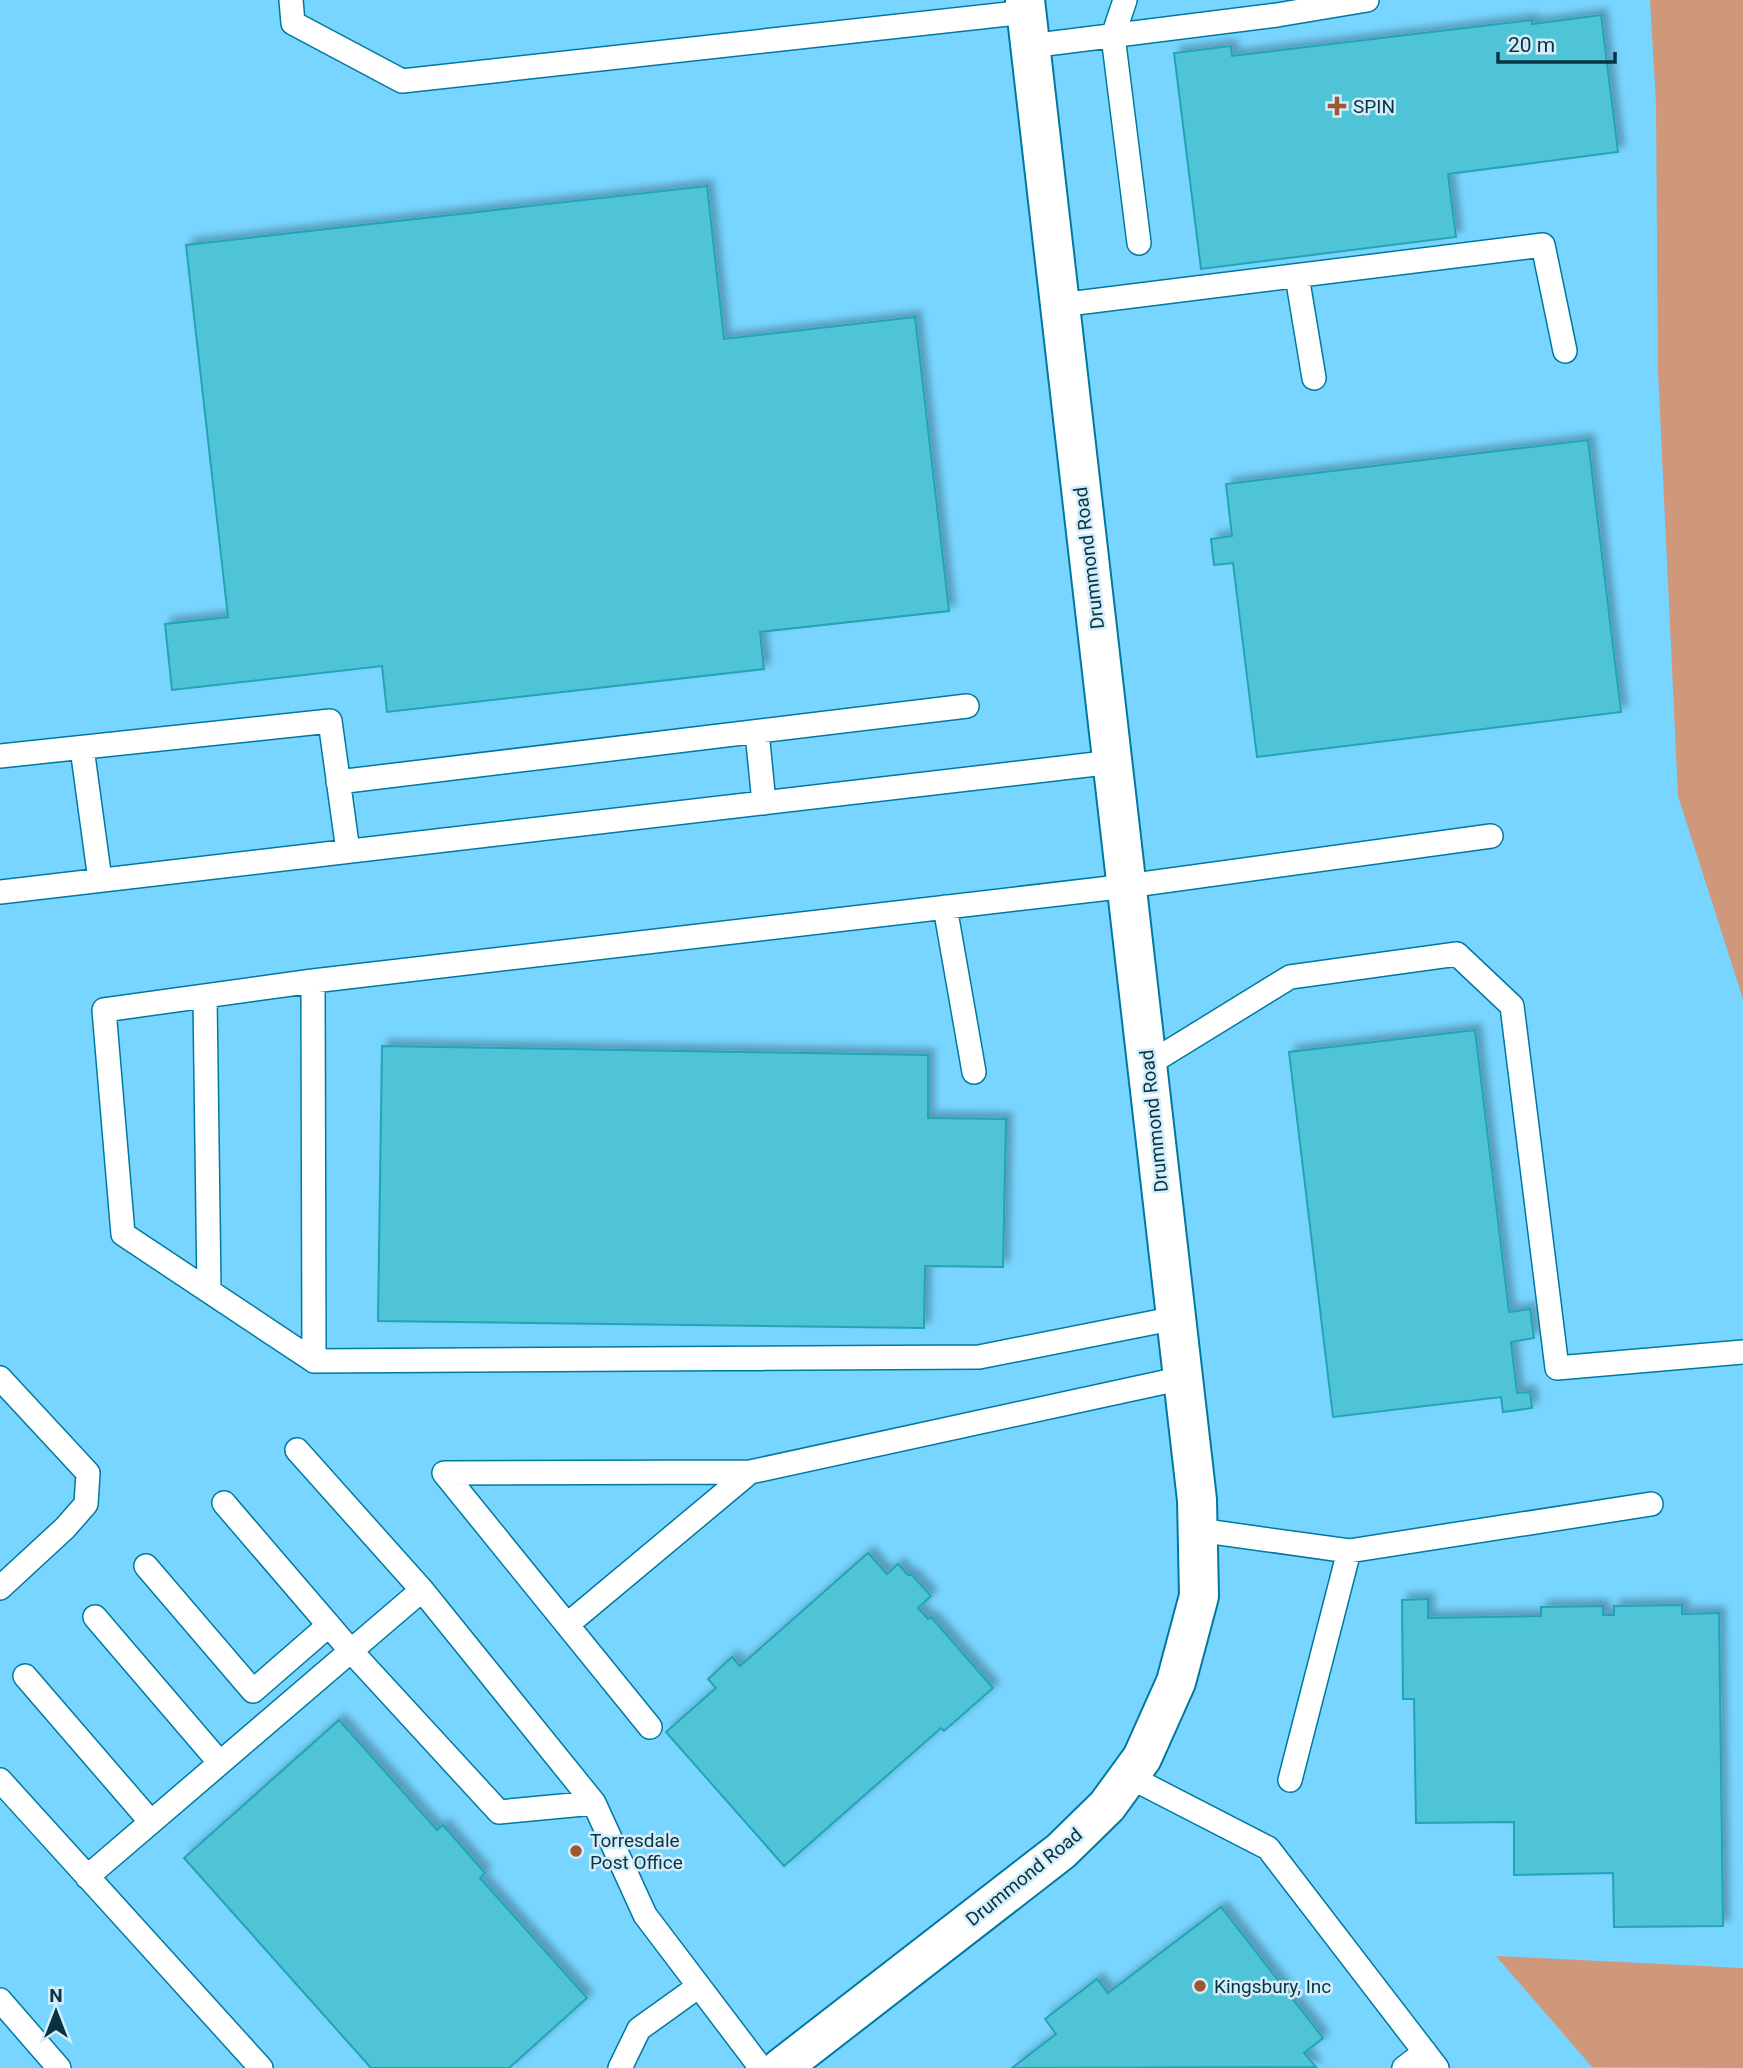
<svg xmlns="http://www.w3.org/2000/svg" width="1743" height="2068" font-family="Roboto,sans-serif">
  <style>
    .green { fill: #d0987b }
    .building { fill: #4fc4d6; stroke: #24a4b5; stroke-width: 2; filter: url(#shadow) }
    .lines { fill: none; stroke-linecap: round; stroke-linejoin: round }
    .lane-casing { stroke: #00799f; stroke-width: 26 }
    .street-casing { stroke: #00799f; stroke-width: 42 }
    .lane { stroke: #fff; stroke-width: 23 }
    .street { stroke: #fff; stroke-width: 38 }
    .poi-dot { fill: #9e572e; stroke: #d4edfa; stroke-width: 2.5 }
    .labels { text-anchor: middle; dominant-baseline: central; stroke-width: 5; stroke-linejoin: round; paint-order: stroke }
    .poi-label { font-size: 19px; fill: #083343; stroke: #d4edfa; text-anchor: start }
    .street-label { font-size: 19px; fill: #083343; stroke: #d4edfa }
  </style>
  <defs>
    <filter id="shadow"><feDropShadow dx="6" dy="-6" stdDeviation="3.5" flood-color="#0004"/></filter>
  </defs>
  <rect width="100%" height="100%" fill="#78d5ff"/>
  <path class="green" d="M1650 0H1743V999L1678 796 1658 371 1656 104Z
    M1496 1956 1743 1968V2068L1592 2067Z"/>
  <path class="building" d="M1601 15 1618 152 1448 174 1456 237 1201 269 1174 53 1231 46 1232 56 1532 20V24Z
    M707 186 724 339 915 317 949 611 760 632 764 669 387 712 382 666 172 690 165 624 228 617 186 245Z
    M1588 440 1621 712 1257 757 1233 563 1214 565 1211 539 1232 536 1226 484Z
    M1475 1030 1509 1312 1530 1309 1534 1338 1511 1342 1517 1393 1530 1392 1532 1408 1503 1412 1501 1397 1333 1417 1289 1052Z
    M382 1046 928 1055V1118L1006 1119 1003 1267 925 1266 924 1328 378 1321Z
    M868 1553 887 1574 898 1564 908 1575H912L931 1596 918 1608 928 1619 931 1617 993 1688 944 1731 941 1728 784 1866 666 1732 716 1688 708 1679 732 1657 740 1666Z
    M1428 1599V1618L1541 1616V1607L1603 1606V1615H1614V1606L1682 1605V1614L1719 1613 1723 1926 1614 1927 1613 1873 1514 1875V1822L1416 1823 1414 1699H1403L1402 1600Z
    M339 1720 437 1830 443 1825 485 1873 480 1878 587 1998 509 2068H371L184 1858Z
    M1221 1907 1323 2038 1304 2053 1316 2067 1012 2068 1056 2034 1045 2019 1097 1979 1108 1993Z"/>
  <g class="lines">
    <g class="lane-casing">
      <path id="lane" d="M291 0 293 23 402 81 1026 12
        M1125 0 1113 36 1139 243
        M1030 46 1277 15 1367 0
        M1297 276 1314 378
        M1060 305 1543 245 1565 351
        M757 732 764 803
        M82 748 100 880
        M0 756 330 721 348 851
        M338 782 967 706
        M0 892 1113 762
        M945 907 974 1072
        M313 981 104 1010 123 1234 314 1361
        M205 996 209 1291
        M1147 1065 1290 977 1457 954 1512 1006 1557 1368 1743 1352
        M1176 1318 979 1357 314 1361 313 981 1127 886 1491 836
        M0 1378 88 1473 86 1504 65 1528 0 1588
        M297 1450 422 1590
        M224 1503 351 1651 499 1812 594 1803
        M1198 1530 1349 1551 1651 1504
        M146 1566 253 1691 329 1625
        M95 1617 220 1763
        M568 1624 750 1472
        M25 1676 151 1822
        M650 1727 444 1473 750 1472 1183 1378
        M1128 1776 1268 1848 1437 2068
        M0 1780 261 2068
        M1290 1780 1349 1551
        M87 1877 422 1590 594 1803 645 1915 761 2068
        M0 2000 59 2068
        M620 2068 639 2029 699 1986
        M1404 2068 1425 2052"/>
    </g>
    <g class="street-casing">
      <path id="street" d="M781 2068 1061 1851 1107 1806 1142 1758 1176 1682 1199 1596 1197 1500 1025 0"/>
    </g>
    <use href="#lane" class="lane"/>
    <use href="#street" class="street"/>
  </g>
  <g class="poi-dot">
    <path d="M1333.5 95.5h7v7h7v7h-7v7h-7v-7h-7v-7h7z"/>
    <circle cx="576" cy="1851" r="7"/>
    <circle cx="1200" cy="1986" r="7"/>
  </g>
  <g class="labels">
    <g class="poi-label">
      <text x="1353" y="106">SPIN</text>
      <text x="590" y="1840">Torresdale<tspan x="590" dy="22">Post Office</tspan></text>
      <text x="1214" y="1986">Kingsbury, Inc</text>
    </g>
    <g class="street-label">
      <text transform="translate(1089 558) rotate(-97)">Drummond Road</text>
      <text transform="translate(1154 1121) rotate(-96)">Drummond Road</text>
      <text transform="translate(1024 1877) rotate(-39)">Drummond Road</text>
    </g>
  </g>
  <g transform="translate(56 2012)" stroke="#d4edfa" stroke-width="5" paint-order="stroke">
  <path d="M0-5L12 26L0 18L-12 26Z" fill="#083343"/>
  <text y="-10" font-size="19" font-weight="bold" text-anchor="middle" fill="#083343">N</text>
  </g>
  <path d="M1498 52v10h117v-10" fill="none" stroke="#083343" stroke-width="3.5"/>
  <text x="1508" y="52" font-size="21" fill="#083343" stroke="#d4edfa" stroke-width="5" paint-order="stroke">20 m</text>
</svg>
